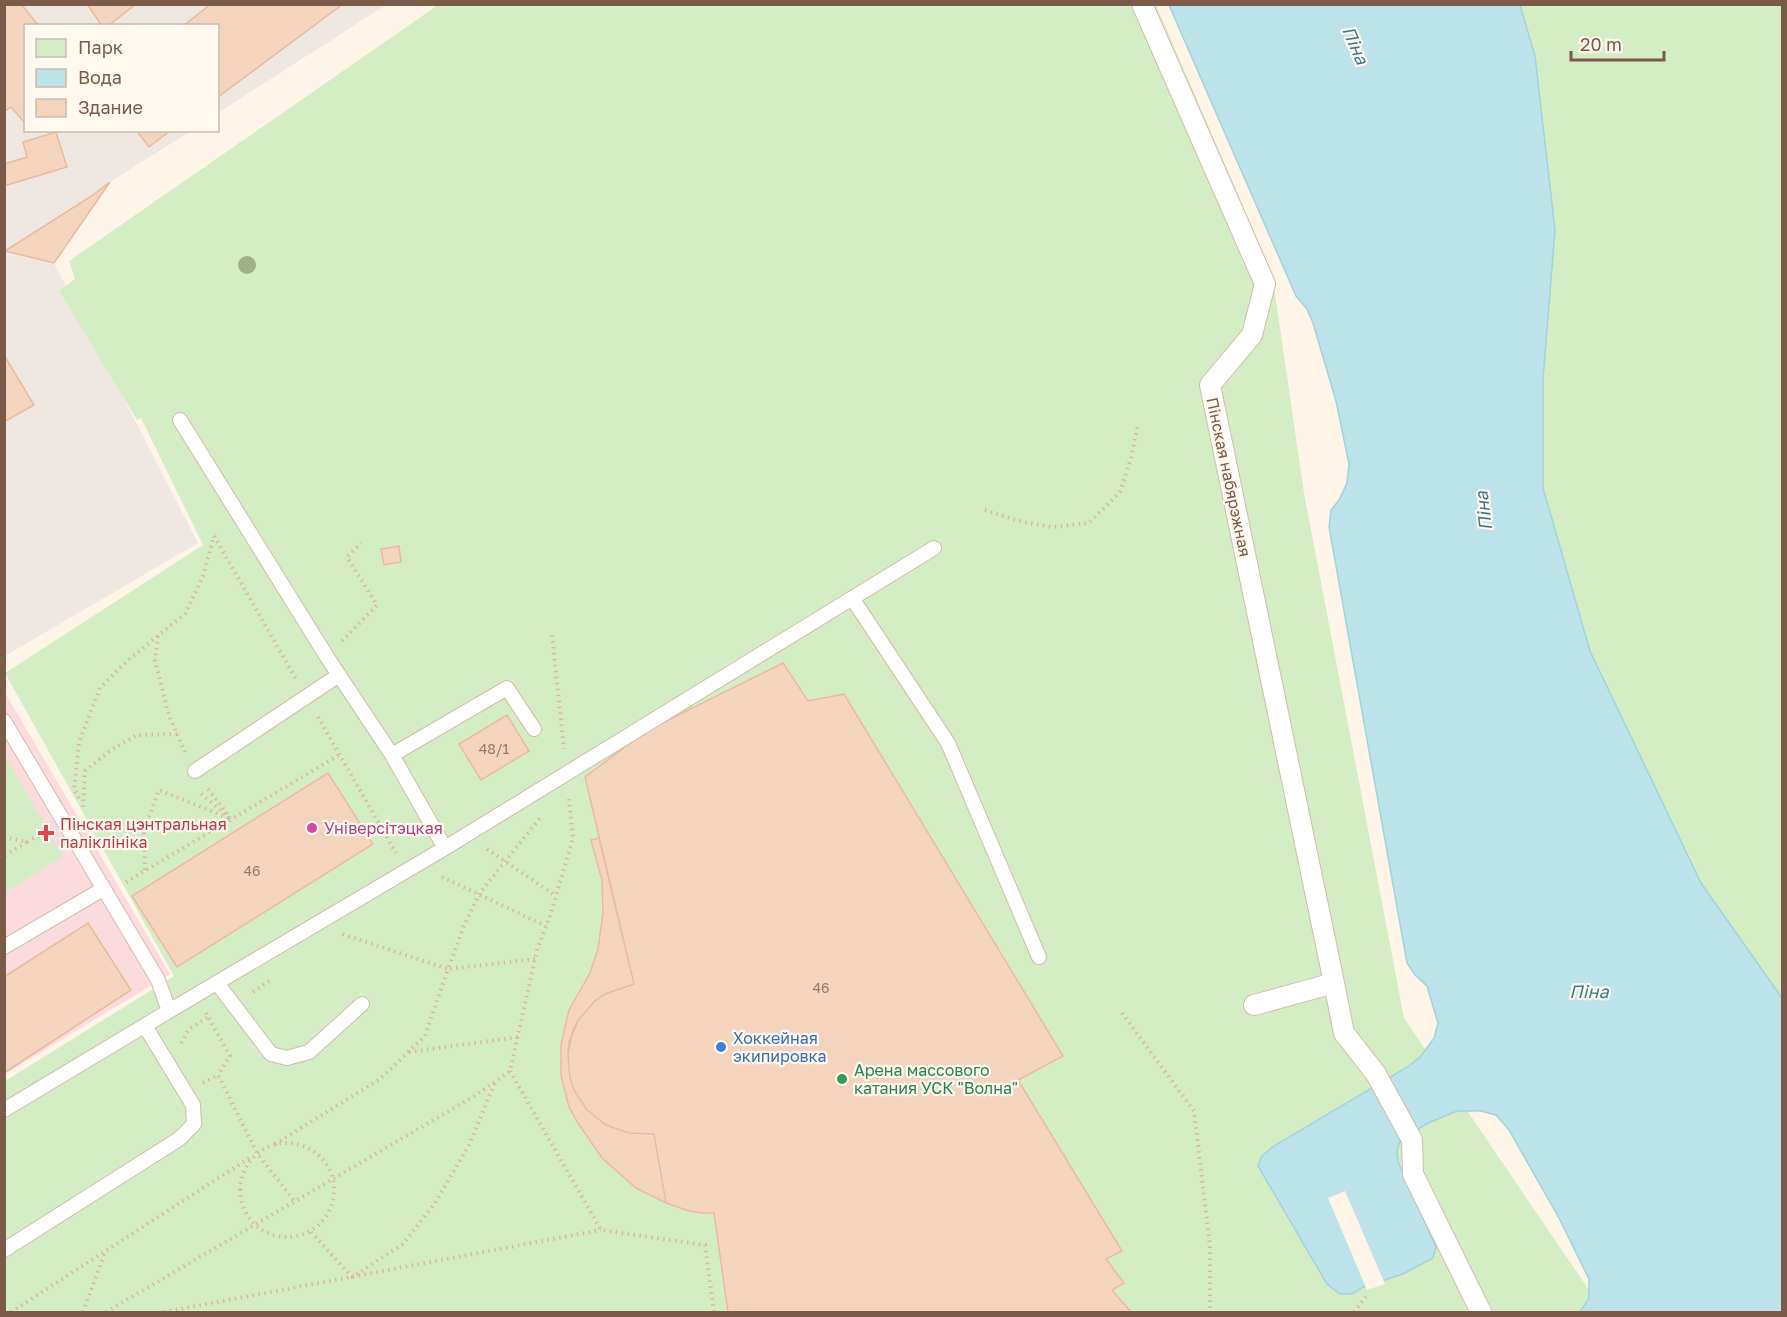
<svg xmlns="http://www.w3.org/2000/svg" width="1787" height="1317" font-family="'Golos Text',sans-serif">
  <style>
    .industrial { fill: #efe8e2 }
    .medical { fill: #fcdbdf }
    .green { fill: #d5edc5 }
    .water { fill: #bbe3e9; stroke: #a0d3dc; stroke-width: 1.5 }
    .pier { fill: #fef5e8 }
    .building { fill: #f5d4be; stroke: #e9ba9d; stroke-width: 1.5 }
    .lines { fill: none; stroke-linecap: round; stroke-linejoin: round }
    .service-casing { stroke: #d1bdac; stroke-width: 16 }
    .pedestrian-casing { stroke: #d1bdac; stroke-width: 22 }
    .path { stroke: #dbb7a0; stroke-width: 4; stroke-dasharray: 1.5 4.5; stroke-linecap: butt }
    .service { stroke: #fff; stroke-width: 14 }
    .pedestrian { stroke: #fff; stroke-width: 20 }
    .tree { fill: #9eb18a }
    .hotel-dot { fill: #d1479c; stroke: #fff9f0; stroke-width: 2 }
    .health-dot { fill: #e0444e; stroke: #fff9f0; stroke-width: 2 }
    .shop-dot { fill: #3f7fe0; stroke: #fff9f0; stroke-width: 2 }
    .leisure-dot { fill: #2e9e5b; stroke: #fff9f0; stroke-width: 2 }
    .labels { text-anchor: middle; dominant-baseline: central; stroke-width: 4.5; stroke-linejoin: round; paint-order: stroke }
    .number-label { font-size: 14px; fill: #997967 }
    .street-label { font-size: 16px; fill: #7a5b4a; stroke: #fff9f0 }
    .health-label { font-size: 16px; fill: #be3a42; stroke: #fff9f0; text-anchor: start }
    .hotel-label { font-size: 16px; fill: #b23c85; stroke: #fff9f0; text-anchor: start }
    .shop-label { font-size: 16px; fill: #366cbe; stroke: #fff9f0; text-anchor: start }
    .leisure-label { font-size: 16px; fill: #27864d; stroke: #fff9f0; text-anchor: start }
    .water-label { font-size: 18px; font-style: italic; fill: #3f7b87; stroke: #fff9f0 }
  </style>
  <rect width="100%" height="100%" fill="#fef5e8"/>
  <path class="industrial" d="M4 5H386L218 113V26H26V130L191 131 110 182 54 263 198 543 5 656Z"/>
  <path class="medical" d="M4 691 170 974 5 1074H4Z"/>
  <path class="green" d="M438 5H1156L1272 273 1304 493 1404 1018 1604 1312H5V1081L174 976 5 673 203 545 141 418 137 420 59 291 75 279 69 261Z
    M1520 5H1782V998L1701 883 1590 651 1543 488V379L1535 56Z
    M4 754 63 856 5 893H4Z"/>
  <path class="water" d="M1169 5H1520L1535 56 1555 230 1543 379V488L1590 651 1701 883 1782 998V1312H1580L1589 1298V1279L1559 1218 1509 1130 1496 1115 1481 1111H1457L1426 1124 1400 1141 1397 1151 1398 1162 1436 1247 1433 1258 1403 1274 1363 1287 1352 1294H1340L1327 1284 1258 1166 1262 1156 1274 1146 1409 1066 1421 1056 1434 1038 1438 1023 1427 986 1415 975 1407 963 1329 527 1331 510 1339 500 1347 483 1349 464 1336 401 1313 323 1307 309 1296 296Z"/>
  <path class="pier" d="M1345 1191 1385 1284 1367 1290 1328 1198Z"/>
  <path class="building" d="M4 4H21L39 26H26V120L24 122 11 107 4 112Z
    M87 4H136L108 26H102Z
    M211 4H343L218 97V26H183Z
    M136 130H171L149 147Z
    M56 132 67 167 4 186V164L27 157 23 142Z
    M110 182 54 263 5 251 90 197Z
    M4 355 34 405 4 422Z
    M399 546 401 562 384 565 381 549Z
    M783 663 808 701 844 694 1063 1056 1018 1080 1122 1251 1106 1259 1124 1283 1112 1290 1131 1312H728L714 1213H703L689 1211 666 1203 654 1134 629 1133 606 1125 587 1110 574 1090 570 1078 568 1054 573 1030 579 1019 595 1001 605 994 634 984 585 777 646 731Z
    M507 715 529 751 481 780 459 744Z
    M328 773 373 844 177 967 132 896Z
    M599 838 634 984 605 994 595 1001 579 1019 569 1042 568 1054 570 1078 574 1090 587 1110 606 1125 629 1133 654 1134 666 1203 636 1188 602 1158 578 1123 569 1107 561 1076V1044L569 1010 590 973 598 949 603 913 602 880 591 840Z
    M88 923 131 990 4 1073V977Z"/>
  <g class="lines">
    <g class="service-casing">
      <path id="service" d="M180 420 327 657 392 755 445 848
        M852 598 948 743 1039 957
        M4 721 158 980 169 1011 4 1110
        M392 755 507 688 534 729
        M195 771 339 675
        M4 947 103 889
        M217 983 271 1054 287 1058 309 1052 362 1004
        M169 1011 445 848 934 548
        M4 1250 179 1139 194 1124 193 1105 145 1026"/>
    </g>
    <g class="pedestrian-casing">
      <path id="pedestrian" d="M1142 4 1265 284 1252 335 1210 385 1334 983
        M1254 1005 1334 983 1344 1033 1376 1074 1412 1140 1413 1174 1481 1312"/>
    </g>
    <path class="path" d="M985 510 1019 521 1052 527 1089 523 1120 492 1131 458 1138 425
      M552 635 564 749
      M158 636 155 660 169 716 185 752
      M342 641 377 605 347 557 361 543
      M318 717 396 853
      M208 789 229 816
      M79 798 74 789 79 742 100 688 128 660 185 614 203 576 214 536 296 679
      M83 807 85 771 111 750 137 735 177 734
      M4 837 27 842 4 856
      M27 842 44 832
      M487 849 556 896
      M145 870 144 830 159 790 231 819 200 793
      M442 877 546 926
      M126 882 339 755
      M535 959 448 969 464 926 479 894 540 818
      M253 992 269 981
      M206 1013 230 1056 218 1075
      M1122 1013 1194 1111 1210 1246V1312
      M181 1043 189 1029 210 1016
      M409 1052 518 1037
      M510 1071 601 1230 705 1245 714 1312
      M203 1083 218 1075 257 1153 295 1202
      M240 1190a47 47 0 1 1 94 0a47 47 0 1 1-94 0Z
      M275 1144 380 1079 425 1036 448 969 342 934
      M311 1232 352 1277 403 1244 435 1203 469 1145 495 1083
      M11 1312 251 1157
      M83 1312 105 1252
      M106 1312 476 1095 510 1071 537 950 550 916 573 838 569 799
      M164 1312 601 1230
      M1354 1312 1368 1294"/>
    <use href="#service" class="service"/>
    <use href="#pedestrian" class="pedestrian"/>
  </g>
  <circle class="tree" cx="247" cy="265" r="9"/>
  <circle class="hotel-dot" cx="312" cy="828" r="6"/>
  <path class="health-dot" d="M43 824h6v6h6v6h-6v6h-6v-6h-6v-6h6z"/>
  <circle class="shop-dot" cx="721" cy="1047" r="6"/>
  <circle class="leisure-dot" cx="842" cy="1079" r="6"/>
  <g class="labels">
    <g class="number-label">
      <text x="494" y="748">48/1</text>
      <text x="252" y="870">46</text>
      <text x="821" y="987">46</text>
    </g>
    <g class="street-label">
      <text transform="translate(1229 477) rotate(78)">Пінская набярэжная</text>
    </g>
    <g class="health-label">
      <text x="60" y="824">Пінская цэнтральная<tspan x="60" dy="18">паліклініка</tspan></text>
    </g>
    <g class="hotel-label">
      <text x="324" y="828">Універсітэцкая</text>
    </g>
    <g class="shop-label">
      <text x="733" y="1038">Хоккейная<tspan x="733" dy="18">экипировка</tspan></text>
    </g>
    <g class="leisure-label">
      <text x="854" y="1070">Арена массового<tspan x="854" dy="18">катания УСК "Волна"</tspan></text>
    </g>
    <g class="water-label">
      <text transform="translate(1356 45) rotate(67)">Піна</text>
      <text transform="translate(1483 511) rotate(-97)">Піна</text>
      <text x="1589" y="991">Піна</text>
    </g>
  </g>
  <rect width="1787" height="1317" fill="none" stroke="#7a5b4a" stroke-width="12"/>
  <rect x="24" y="24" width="195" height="108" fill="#fff9f0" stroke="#cabaae" stroke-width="1.5"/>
  <rect x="36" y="39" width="30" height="18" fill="#d5edc5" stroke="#cabaae" stroke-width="1.5"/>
  <text x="78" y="54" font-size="18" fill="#7a5b4a">Парк</text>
  <rect x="36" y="69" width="30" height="18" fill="#bbe3e9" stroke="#cabaae" stroke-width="1.5"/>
  <text x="78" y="84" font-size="18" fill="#7a5b4a">Вода</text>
  <rect x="36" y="99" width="30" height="18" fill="#f5d4be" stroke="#cabaae" stroke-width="1.5"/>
  <text x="78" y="114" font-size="18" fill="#7a5b4a">Здание</text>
  <path d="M1571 51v9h93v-9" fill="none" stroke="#7a5b4a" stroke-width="3"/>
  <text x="1580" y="51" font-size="18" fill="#7a5b4a" stroke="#fff9f0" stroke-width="4.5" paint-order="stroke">20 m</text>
</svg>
